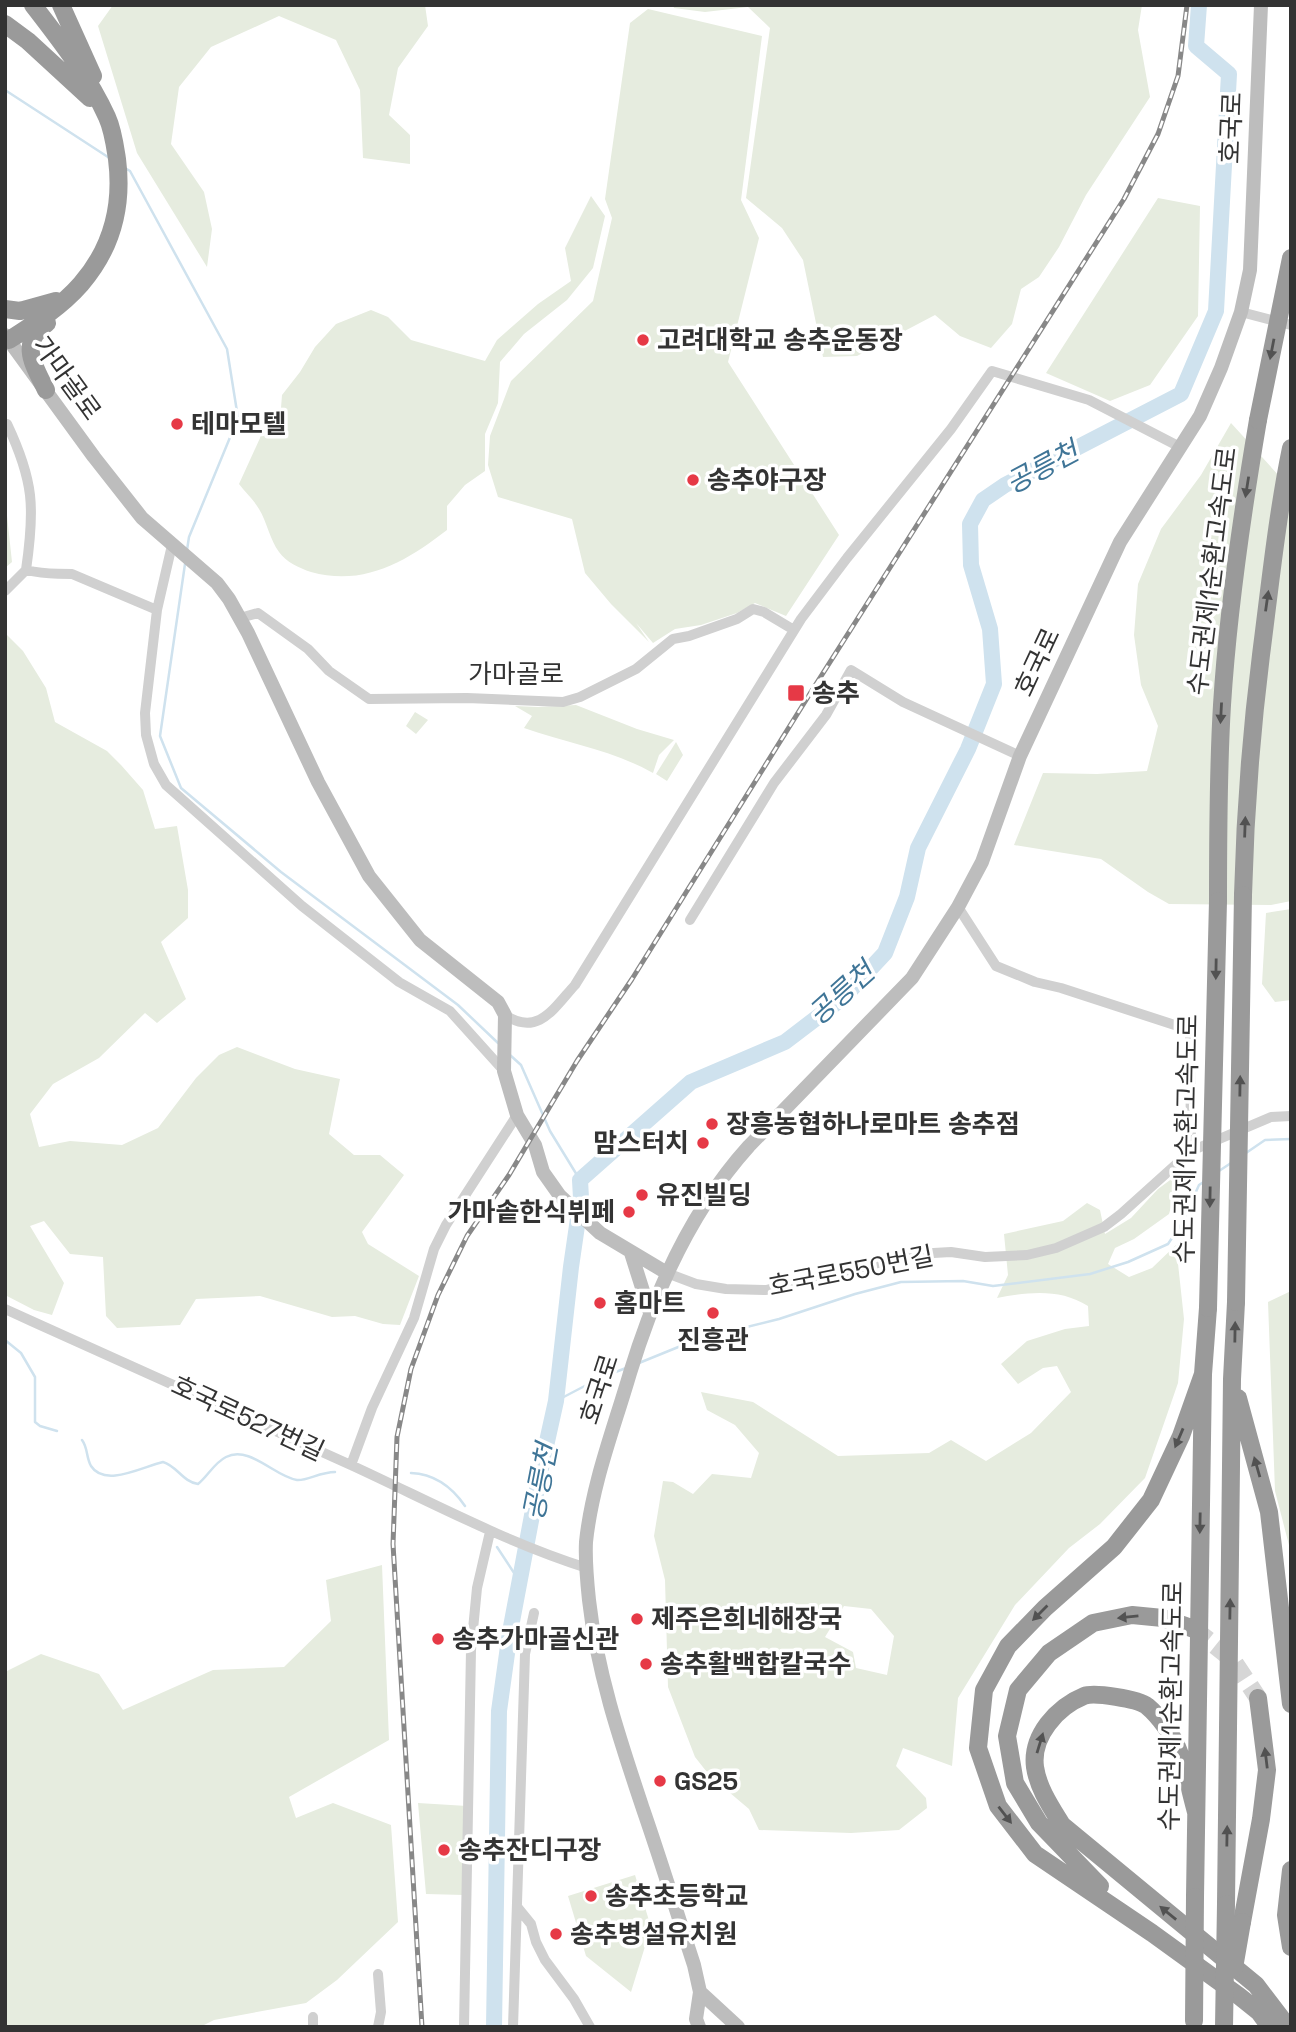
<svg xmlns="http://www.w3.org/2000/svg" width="1296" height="2032" font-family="'Space Grotesk','Noto Sans KR',sans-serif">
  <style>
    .green { fill: #e6ecdf; fill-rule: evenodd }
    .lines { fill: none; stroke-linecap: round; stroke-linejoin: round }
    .stream { stroke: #cfe2ee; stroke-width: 2.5 }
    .river { stroke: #cfe2ee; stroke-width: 16 }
    .highway-tunnel { stroke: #d6d6d6; stroke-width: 18; stroke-dasharray: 18 9; stroke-linecap: butt }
    .street { stroke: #d0d0d0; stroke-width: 10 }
    .secondary { stroke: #bdbdbd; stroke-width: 14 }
    .highway { stroke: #9a9a9a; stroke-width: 18 }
    .rail-casing { stroke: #888; stroke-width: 5 }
    .rail { stroke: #fff; stroke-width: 2.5; stroke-dasharray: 8; stroke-linecap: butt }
    .highway-bridge { stroke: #9a9a9a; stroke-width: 18 }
    .oneway { fill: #525252 }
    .poi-dot { fill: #e63946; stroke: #fff; stroke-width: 2.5 }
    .labels { text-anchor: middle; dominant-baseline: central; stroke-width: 7; stroke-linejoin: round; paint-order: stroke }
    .street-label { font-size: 26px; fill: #333; stroke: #fff }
    .poi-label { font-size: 26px; font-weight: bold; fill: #333; stroke: #fff; text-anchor: start }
    .water-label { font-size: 28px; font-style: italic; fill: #3f7597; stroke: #fff }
  </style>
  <rect width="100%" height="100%" fill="#fff"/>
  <path class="green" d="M113 5H425L428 26 398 68 389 115 410 135V164L363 158 360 90 336 40 279 16 211 47 179 87 171 144 204 192 212 229 207 267 137 153 98 26Z
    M673 5H1142L1138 30 1150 97 1086 195 1059 247 1039 277 1021 289 1012 324 991 348 960 336 935 315 857 356 823 357 803 260 782 228 746 198 770 28 748 7 705 12 674 8Z
    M648 9 762 36 741 200 759 238 728 362 839 535 786 616 755 603 737 613 701 625 675 629 653 643 636 623 649 642 611 604 585 573 572 519 498 497 488 465 490 436 511 381 593 301 612 218 605 199 630 23Z
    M591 196 605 216 593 268 567 300 524 334 500 362 498 403 485 434V471L465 485 447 506V530C407 561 364 587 311 572 299 568 286 562 279 552 270 540 267 522 259 509 254 500 245 492 239 484L260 438 265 419 281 408 282 395 300 372 315 347 336 324 371 310 388 317 411 340 485 361 497 340 538 304 571 281 565 248Z
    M1158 198 1200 206 1198 316 1150 385 1110 401 1046 373Z
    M1231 423 1291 489V901L1271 905 1169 904 1148 892 1101 859 1014 845 1043 773 1097 774 1147 771 1158 726 1141 685 1134 635 1138 584 1161 529 1201 475Z
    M5 497 12 562 5 568Z
    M5 633 23 651 46 688 55 722 107 751 121 765 143 790 155 829 177 826 188 890V918L161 942 186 999 157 1023 145 1013 99 1058 53 1084 30 1114 39 1147 70 1141 122 1145 158 1128 196 1078 219 1055 237 1047 295 1069 340 1079 329 1134 354 1155H380L404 1175 362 1232 368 1244 419 1276 400 1325 383 1324 355 1316 332 1317 260 1296 196 1299 180 1325 117 1328 106 1316 103 1257 70 1254 44 1221 30 1226 64 1283 52 1315 34 1310 5 1295Z
    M576 705 637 729 674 740 659 755 653 773C610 749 569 744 524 728L532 716 515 706 538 707Z
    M415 712 428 720 416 734 406 726Z
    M676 742 683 755 667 781 656 774Z
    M1291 909V1000L1275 1002 1262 984 1266 913Z
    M1181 1172 1169 1214 1134 1239 1115 1248 1108 1264 1129 1277 1152 1268 1176 1245 1184 1319 1178 1383 1145 1478 1100 1524 1069 1548 1015 1605 958 1698 952 1766 903 1748 896 1766 926 1798 927 1808 899 1830 851 1833 759 1830 749 1809 710 1776 695 1757 668 1687 665 1580 654 1536 663 1481 673 1482 693 1494 712 1474 751 1478 759 1453 735 1425 707 1410 701 1392 753 1402 838 1456 929 1453 951 1440 986 1461 1031 1433 1071 1392 1057 1366 1043 1368 1018 1384 1001 1364 1027 1341 1065 1329 1089 1326 1088 1306C1060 1288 1028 1292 997 1298L1008 1275 1004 1234 1063 1221 1087 1203 1100 1210 1105 1234 1131 1218 1158 1189ZM844 1606 871 1609 894 1636 887 1675 856 1668 853 1652 825 1637Z
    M1291 1291V1553L1275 1491 1268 1302Z
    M382 1565 389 1740 289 1797 296 1818 333 1803 391 1825 398 1922 337 1980 306 2003 214 2020 200 2027H5V1672L41 1654 99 1674 123 1710 213 1670 284 1667 331 1621 326 1580Z
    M418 1803 467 1806 464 1895 426 1894Z
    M635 1875 651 1927 631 1992 586 1956 568 1896Z"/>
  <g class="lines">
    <path class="stream" d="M5 90 111 159
      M125 168 130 171 227 349 238 418 189 537 187 550
      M185 564 160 736 181 788 281 872 458 1005 498 1043
      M510 1055 521 1065 550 1131 580 1180
      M1246 1153 1265 1140 1291 1139
      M1219 1171 1231 1163
      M5 1340 21 1353 35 1377V1422L40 1426 57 1431
      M639 1363 698 1339 779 1319 855 1294 901 1282 963 1281 993 1286 1090 1274 1128 1262 1168 1244 1182 1223 1199 1185 1205 1181
      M556 1401 600 1378 626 1368
      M82 1440C88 1448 86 1457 91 1466 105 1488 144 1466 163 1462 177 1466 183 1482 198 1484 208 1476 214 1463 226 1457 250 1445 275 1477 297 1480 307 1481 320 1472 335 1472
      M411 1473C435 1474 452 1487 465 1506
      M497 1547 520 1582"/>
    <path class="river" d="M494 2027 499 1711 510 1632 540 1473 556 1401 571 1267 581 1198 580 1180 691 1082 785 1042 844 997 885 953 907 897 918 848 968 749 994 684 990 629 971 565 970 524 983 500 1005 485 1181 394 1216 311 1229 74 1196 46 1199 5"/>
    <path class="highway-tunnel" d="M1194 1629 1232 1659 1258 1698"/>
    <path class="street" d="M1241 312 1291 325
      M7 424C34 481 35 508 26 570 47 575 53 573 72 574L157 610
      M172 545 157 610 145 713 146 735 154 764 166 785 302 906 399 982 450 1011 504 1071
      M5 591 26 570
      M240 618 258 613 308 649 329 671 369 699 467 698 563 702 580 697 636 669 673 639 689 636 737 619 753 609 764 612 794 630
      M958 907 996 966 1035 982 1061 988 1190 1030 1191 1151
      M690 920 774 783 826 715 851 670 903 702 1020 756
      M505 1015C538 1037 554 1008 575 985L801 619 847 558 951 429 992 371 1089 400 1180 447
      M667 1273 696 1284 726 1289 766 1290 916 1254 951 1252 985 1257 1027 1255 1056 1248 1104 1227 1121 1214 1191 1151 1271 1117 1291 1116
      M5 1309C121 1362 238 1413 353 1466 431 1502 505 1542 587 1568
      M351 1465 372 1408 414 1318 434 1249 446 1225 517 1115
      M518 1908 531 1924 536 1942 545 1960 574 1999 590 2027
      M378 1974 381 2012 378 2027
      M313 2017V2027
      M464 2027 471 1650 477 1588 490 1532
      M513 2027 525 1654 534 1613"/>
    <path class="secondary" d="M5 335 94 457 142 518 217 583 229 599 248 633 318 782 369 876 420 940 498 1002 505 1015 504 1071 517 1115 535 1145 543 1172 560 1196 600 1233 667 1273
      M631 1253 650 1313
      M700 1992 738 2027
      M699 2027 696 2019 700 1992 694 1965C677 1913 661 1861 643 1809 620 1740 597 1672 589 1600 587 1581 585 1561 586 1542 592 1484 614 1428 630 1373 655 1291 691 1210 749 1146L912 978 958 907 982 862 1020 756 1120 542 1200 416 1221 368 1241 312 1250 270 1261 5"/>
    <path class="highway" d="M61 5 93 76
      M5 24 28 41 90 98
      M5 309 20 311 56 301
      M9 340C34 324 61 307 81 284 112 248 123 206 117 159 115 146 113 130 107 117 89 77 60 40 33 5
      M46 390C34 365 18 343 47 323
      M1243 895C1245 815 1251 735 1261 655 1270 586 1277 516 1291 448
      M1218 901C1218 836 1218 770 1222 705 1228 609 1242 514 1258 420
      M1203 1374 1181 1436 1151 1500 1114 1547 1045 1608 1008 1646 984 1690 978 1748 998 1806 1035 1854 1152 1933 1239 1996 1259 2012 1270 2027
      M1238 1398 1269 1512 1291 1704
      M1196 1812C1188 1784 1183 1749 1165 1726 1160 1719 1153 1711 1147 1706 1138 1699 1094 1692 1084 1696 1057 1707 1031 1736 1035 1767 1038 1788 1051 1807 1062 1825L1256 1985 1288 2027
      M1291 1870 1286 1915 1291 1947
      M1100 1886 1039 1823 1015 1783 1007 1736 1018 1690 1049 1653 1093 1623 1132 1615 1163 1618 1194 1629
      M1195 1897 1203 1374 1208 1308
      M1226 1904 1232 1379 1236 1302
      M1242 1922 1261 1819 1267 1770 1258 1698"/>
    <g class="rail-casing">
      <path id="rail" d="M422 2027 393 1544 397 1437 411 1369 438 1295 467 1236 509 1175 577 1061 632 979 811 692 1124 199 1158 134 1178 76 1187 5"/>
    </g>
    <use href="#rail" class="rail"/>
    <path class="highway-bridge" d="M1258 420 1291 258
      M1236 1302 1243 895
      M1208 1308 1218 901
      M1234 1968 1242 1922
      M1194 2021 1195 1897
      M1224 2027 1226 1904"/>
  </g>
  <defs><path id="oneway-solid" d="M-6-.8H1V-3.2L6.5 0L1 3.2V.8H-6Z" transform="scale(1.75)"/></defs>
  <g class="oneway">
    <use href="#oneway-solid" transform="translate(1272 349) rotate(101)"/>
    <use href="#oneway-solid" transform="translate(1247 487) rotate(99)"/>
    <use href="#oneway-solid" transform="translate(1267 601) rotate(-82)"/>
    <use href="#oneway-solid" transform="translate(1221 713) rotate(93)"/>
    <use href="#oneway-solid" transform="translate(1245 827) rotate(-88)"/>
    <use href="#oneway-solid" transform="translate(1216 969) rotate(91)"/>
    <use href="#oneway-solid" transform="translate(1240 1086) rotate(-89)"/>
    <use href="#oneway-solid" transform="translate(1210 1197) rotate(91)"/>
    <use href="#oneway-solid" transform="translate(1235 1332) rotate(-89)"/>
    <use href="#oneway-solid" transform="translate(1179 1438) rotate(113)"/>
    <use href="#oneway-solid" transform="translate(1257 1467) rotate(-106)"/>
    <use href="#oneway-solid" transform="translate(1200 1523) rotate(91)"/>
    <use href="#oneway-solid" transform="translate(1230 1609) rotate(-89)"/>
    <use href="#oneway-solid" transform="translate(1040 1613) rotate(135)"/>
    <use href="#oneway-solid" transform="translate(1128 1617) rotate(174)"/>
    <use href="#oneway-solid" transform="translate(1040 1743) rotate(-73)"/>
    <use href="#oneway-solid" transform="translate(1266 1758) rotate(-97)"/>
    <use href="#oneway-solid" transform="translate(1005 1815) rotate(52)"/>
    <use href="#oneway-solid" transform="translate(1227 1836) rotate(-89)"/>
    <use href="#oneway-solid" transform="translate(1168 1913) rotate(-141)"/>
  </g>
  <g class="poi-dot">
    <circle cx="643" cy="340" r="7"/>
    <circle cx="177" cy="424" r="7"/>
    <circle cx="693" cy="480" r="7"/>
    <rect x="787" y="684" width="18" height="18" rx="3.5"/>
    <circle cx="712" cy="1124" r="7"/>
    <circle cx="703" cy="1143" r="7"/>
    <circle cx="642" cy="1195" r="7"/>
    <circle cx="629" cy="1212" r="7"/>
    <circle cx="600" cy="1303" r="7"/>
    <circle cx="713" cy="1313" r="7"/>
    <circle cx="637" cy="1619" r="7"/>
    <circle cx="438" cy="1639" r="7"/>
    <circle cx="646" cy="1664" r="7"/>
    <circle cx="660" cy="1781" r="7"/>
    <circle cx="444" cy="1850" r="7"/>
    <circle cx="591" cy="1896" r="7"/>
    <circle cx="556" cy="1934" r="7"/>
  </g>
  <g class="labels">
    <g class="street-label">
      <text transform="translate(1231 128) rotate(-88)">호국로</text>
      <text transform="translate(67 378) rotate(54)">가마골로</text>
      <text transform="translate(1212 571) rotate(-83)">수도권제1순환고속도로</text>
      <text transform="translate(1037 662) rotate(-65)">호국로</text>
      <text x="516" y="674">가마골로</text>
      <text transform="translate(1186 1139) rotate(-89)">수도권제1순환고속도로</text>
      <text transform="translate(851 1271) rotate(-11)">호국로550번길</text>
      <text transform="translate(599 1389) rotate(-72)">호국로</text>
      <text transform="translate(248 1418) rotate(25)">호국로527번길</text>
      <text transform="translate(1171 1706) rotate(-89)">수도권제1순환고속도로</text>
    </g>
    <g class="poi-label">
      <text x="657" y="340">고려대학교 송추운동장</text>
      <text x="191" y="424">테마모텔</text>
      <text x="707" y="480">송추야구장</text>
      <text x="812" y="693">송추</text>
      <text x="726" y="1124">장흥농협하나로마트 송추점</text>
      <text x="689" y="1143" text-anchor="end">맘스터치</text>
      <text x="656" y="1195">유진빌딩</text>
      <text x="615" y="1212" text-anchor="end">가마솥한식뷔페</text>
      <text x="614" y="1303">홈마트</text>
      <text x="713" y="1340" text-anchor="middle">진흥관</text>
      <text x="651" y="1619">제주은희네해장국</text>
      <text x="452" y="1639">송추가마골신관</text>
      <text x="660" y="1664">송추활백합칼국수</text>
      <text x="674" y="1781">GS25</text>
      <text x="458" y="1850">송추잔디구장</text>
      <text x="605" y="1896">송추초등학교</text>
      <text x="570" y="1934">송추병설유치원</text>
    </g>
    <g class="water-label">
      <text transform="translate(1042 467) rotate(-28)">공릉천</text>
      <text transform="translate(841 993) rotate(-42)">공릉천</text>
      <text transform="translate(540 1482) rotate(-79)">공릉천</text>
    </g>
  </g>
  <rect width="1296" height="2032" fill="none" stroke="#333333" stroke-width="14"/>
</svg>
